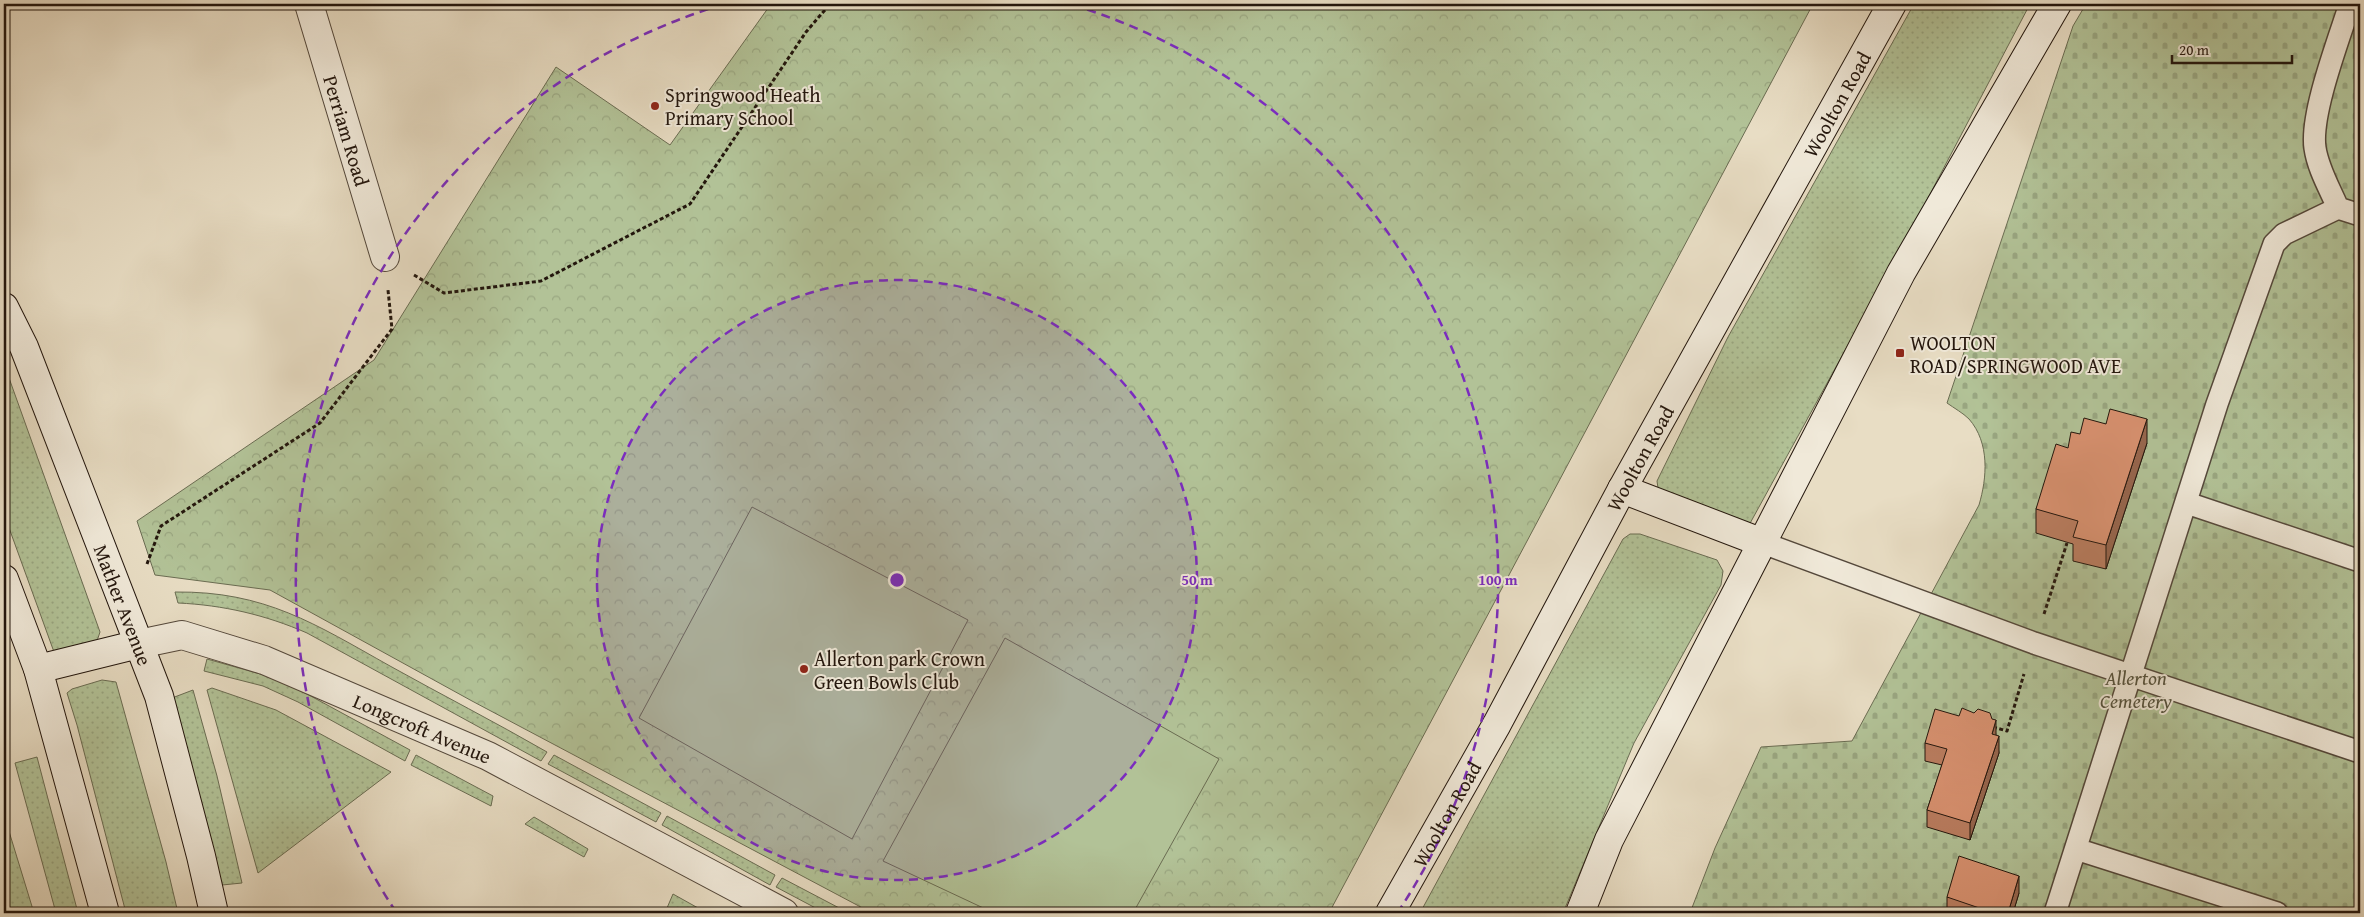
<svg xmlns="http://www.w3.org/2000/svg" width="2364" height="917" font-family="'Gentium Book Plus',serif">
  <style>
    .grass { fill: url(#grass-dots); stroke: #6a6c52 }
    .cemetery { fill: url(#cemetery-stones); stroke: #6a6c52 }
    .park { fill: url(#park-crowns); stroke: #6a6c52 }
    .pitch { fill: #b2c297; stroke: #6a6c52 }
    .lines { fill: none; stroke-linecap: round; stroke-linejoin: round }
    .lane-casing { stroke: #54483b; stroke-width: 24 }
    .street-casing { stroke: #54483b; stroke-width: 30 }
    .secondary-casing { stroke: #23160d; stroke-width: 30 }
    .path { stroke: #23160d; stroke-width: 3; stroke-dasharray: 4 2.5; stroke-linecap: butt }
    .lane { stroke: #f0e9d9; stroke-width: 21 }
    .street { stroke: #f0e9d9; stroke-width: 28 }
    .secondary { stroke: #f0e9d9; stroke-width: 28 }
    .wall { fill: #ba7d60; stroke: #23160d }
    .shaded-wall { fill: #97664e; stroke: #23160d }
    .building { fill: #d89170; stroke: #23160d }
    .ring { fill: none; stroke: #7b2cbf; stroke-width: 2.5; stroke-dasharray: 9 6 }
    .poi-dot { fill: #8f2418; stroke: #f0e9d9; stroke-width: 2 }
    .labels { text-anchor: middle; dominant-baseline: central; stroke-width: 4; stroke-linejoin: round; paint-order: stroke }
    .poi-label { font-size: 20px; fill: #23160d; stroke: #f0e9d9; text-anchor: start }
    .street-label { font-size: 20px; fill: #23160d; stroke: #f0e9d9 }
    .park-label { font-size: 20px; font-style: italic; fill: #55523d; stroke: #f0e9d9 }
    .centre { fill: #7b2cbf; stroke: #f0e9d9; stroke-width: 2.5 }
    .ring-label { font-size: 15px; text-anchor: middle; font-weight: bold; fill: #7b2cbf; stroke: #f0e9d9; stroke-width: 4; stroke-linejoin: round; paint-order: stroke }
  </style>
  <defs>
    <pattern id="grass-dots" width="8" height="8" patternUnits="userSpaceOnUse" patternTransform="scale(1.25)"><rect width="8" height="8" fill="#b2c297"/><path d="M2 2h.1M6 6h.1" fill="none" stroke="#99a681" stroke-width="1.8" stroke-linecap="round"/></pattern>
    <pattern id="cemetery-stones" width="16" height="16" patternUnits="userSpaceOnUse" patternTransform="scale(1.25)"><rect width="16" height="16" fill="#b2c297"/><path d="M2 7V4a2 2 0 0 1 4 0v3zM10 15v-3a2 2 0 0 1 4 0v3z" fill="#99a681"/></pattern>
    <pattern id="park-crowns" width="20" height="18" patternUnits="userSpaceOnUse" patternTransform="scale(1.25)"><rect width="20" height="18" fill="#b2c297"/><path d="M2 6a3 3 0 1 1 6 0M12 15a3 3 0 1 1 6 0" fill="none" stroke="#99a681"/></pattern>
  </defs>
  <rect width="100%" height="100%" fill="#e8ddc4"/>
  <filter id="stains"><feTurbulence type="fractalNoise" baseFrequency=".004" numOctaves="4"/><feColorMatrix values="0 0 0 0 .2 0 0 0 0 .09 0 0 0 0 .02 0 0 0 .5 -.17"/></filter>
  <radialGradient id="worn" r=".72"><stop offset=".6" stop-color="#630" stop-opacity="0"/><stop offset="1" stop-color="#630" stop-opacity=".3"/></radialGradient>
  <path class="grass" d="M1914 4H2030L1909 234 1748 527 1659 495 1657 481 1728 337Z
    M4 364 100 632 97 641 54 652 4 514Z
    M1630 534H1640L1717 560 1723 571 1721 585 1634 743 1563 913H1420L1623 539Z
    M175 592C265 591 315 624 390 666 442 695 495 722 547 752L541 761 307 633C266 615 223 605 178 603Z
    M207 659 271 677 307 694 410 750 405 761 298 702 263 686 204 671Z
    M102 680 116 682 166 862 178 913H126L77 725 67 693 72 689Z
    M212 688 276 710 391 772 258 873 207 690Z
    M193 690 217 776 242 883 222 885 172 698Z
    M416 755 493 796 491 806 411 765Z
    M554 755 661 813 656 822 548 764Z
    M37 757 78 913H56L15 763Z
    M4 815 34 913H4Z
    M667 816 775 875 770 885 662 825Z
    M534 817 588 849 584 857 525 824Z
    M782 878 843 910 841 913H825L776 887Z
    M673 894 707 913H678L667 908Z"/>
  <path class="cemetery" d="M2086 4H2360V913H1690L1715 848 1761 747 1852 741 1979 505C1987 478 1990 443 1969 419 1963 413 1954 408 1947 403L2073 26Z"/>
  <path class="park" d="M771 4H1813L1329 913H872L472 701 270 590 155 575 137 521 374 360 556 67 670 145Z"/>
  <path class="pitch" d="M752 507 968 620 852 839 639 718Z
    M1005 638 1219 759 1133 913H994L883 861Z"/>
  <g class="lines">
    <g class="lane-casing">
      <path id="lane" d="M2338 208C2330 189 2318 169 2315 148 2310 114 2339 39 2350 4
        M2187 503 2360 561
        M1763 543 2034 643 2360 752
        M2076 849 2277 913
        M2055 913 2217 404 2274 244 2284 234 2338 208 2360 215"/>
    </g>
    <g class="street-casing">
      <g id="street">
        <path id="s1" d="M309 4 385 257"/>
        <path id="s2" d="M139 644 182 635 264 660 488 756 784 913"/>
      </g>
    </g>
    <g class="secondary-casing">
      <g id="secondary">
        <path id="s3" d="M4 307 24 347 159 696 201 856 214 913"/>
        <path d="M1622 489 1763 543"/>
        <path d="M4 579 38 669 105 913"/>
        <path d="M38 669 139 644"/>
        <path id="s4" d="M1390 913 1497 724 1622 489 1892 4"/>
        <path d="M1580 913 1609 840 1901 273 2057 4"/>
      </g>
    </g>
    <path class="path" d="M414 275 444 293 541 281 690 204 806 32 830 4
      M147 564 161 526 320 423 392 329 388 290
      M2044 614 2067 543
      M1993 727 2007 731 2024 674
      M4 763 5 762"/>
    <use href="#lane" class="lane"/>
    <use href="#street" class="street"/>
    <use href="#secondary" class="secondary"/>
  </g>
  <path class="wall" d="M2147 443 2106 569 2073 561V544L2036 533V509L2068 448Z
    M1996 735 1999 753 1970 840 1927 827V810L1942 765 1925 761V743Z
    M2019 893 2013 913H1947V897Z"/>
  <path class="shaded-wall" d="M2147 419V443L2106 569V545Z
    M1996 720V737L1992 734Z
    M1999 736V753L1970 840V823Z
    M2019 876V893L2013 913H2008Z"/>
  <path class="building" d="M2110 409 2147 419 2106 545 2073 537 2078 521 2036 509 2056 444 2068 448 2071 432 2080 434 2084 418 2106 424Z
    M1962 708 1974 713 1978 709 1990 713 1992 719 1996 720 1992 734 1999 736 1970 823 1927 810 1947 749 1925 743 1935 709 1959 716Z
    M1959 856 2019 876 2008 913H1994L1947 897Z"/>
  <circle cx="897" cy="580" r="300" fill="#7b2cbf" fill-opacity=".12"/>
  <g class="ring">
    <circle cx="897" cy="580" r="300"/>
    <path d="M396 912A601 601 0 0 1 721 5M1073 5A601 601 0 0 1 1398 912"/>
  </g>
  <g class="poi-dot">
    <circle cx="655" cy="106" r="5"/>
    <rect x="1895" y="348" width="10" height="10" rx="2.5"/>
    <circle cx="804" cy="669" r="5"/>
  </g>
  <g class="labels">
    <g class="poi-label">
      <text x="665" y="94">Springwood Heath<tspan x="665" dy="23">Primary School</tspan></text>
      <text x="1910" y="342">WOOLTON<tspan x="1910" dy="23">ROAD/SPRINGWOOD AVE</tspan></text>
      <text x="814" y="658">Allerton park Crown<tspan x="814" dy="23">Green Bowls Club</tspan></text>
    </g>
    <g class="street-label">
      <text stroke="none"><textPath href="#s4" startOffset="924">Woolton Road</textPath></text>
      <text stroke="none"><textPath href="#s1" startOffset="132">Perriam Road</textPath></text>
      <text stroke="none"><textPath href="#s4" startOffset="519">Woolton Road</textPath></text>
      <text stroke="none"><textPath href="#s3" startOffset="321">Mather Avenue</textPath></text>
      <text stroke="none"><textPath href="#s2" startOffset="302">Longcroft Avenue</textPath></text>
      <text stroke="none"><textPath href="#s4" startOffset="114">Woolton Road</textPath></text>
    </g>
    <g class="park-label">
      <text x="2136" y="677">Allerton<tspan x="2136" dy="23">Cemetery</tspan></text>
    </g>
  </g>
  <circle cx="897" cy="580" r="8" class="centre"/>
  <g class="ring-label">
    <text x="1197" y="585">50 m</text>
    <text x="1498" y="585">100 m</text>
  </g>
  <rect width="2364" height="917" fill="none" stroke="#e8ddc4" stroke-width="20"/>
  <rect x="5" y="5" width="2354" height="907" fill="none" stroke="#23160d" stroke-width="2.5"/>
  <rect x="10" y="10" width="2344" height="897" fill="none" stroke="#23160d"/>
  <path d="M2172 55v8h120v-8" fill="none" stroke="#23160d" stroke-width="2.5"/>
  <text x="2179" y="55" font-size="15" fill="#23160d" stroke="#f0e9d9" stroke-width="4" paint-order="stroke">20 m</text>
  <rect width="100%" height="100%" filter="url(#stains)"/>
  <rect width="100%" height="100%" fill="url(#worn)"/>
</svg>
